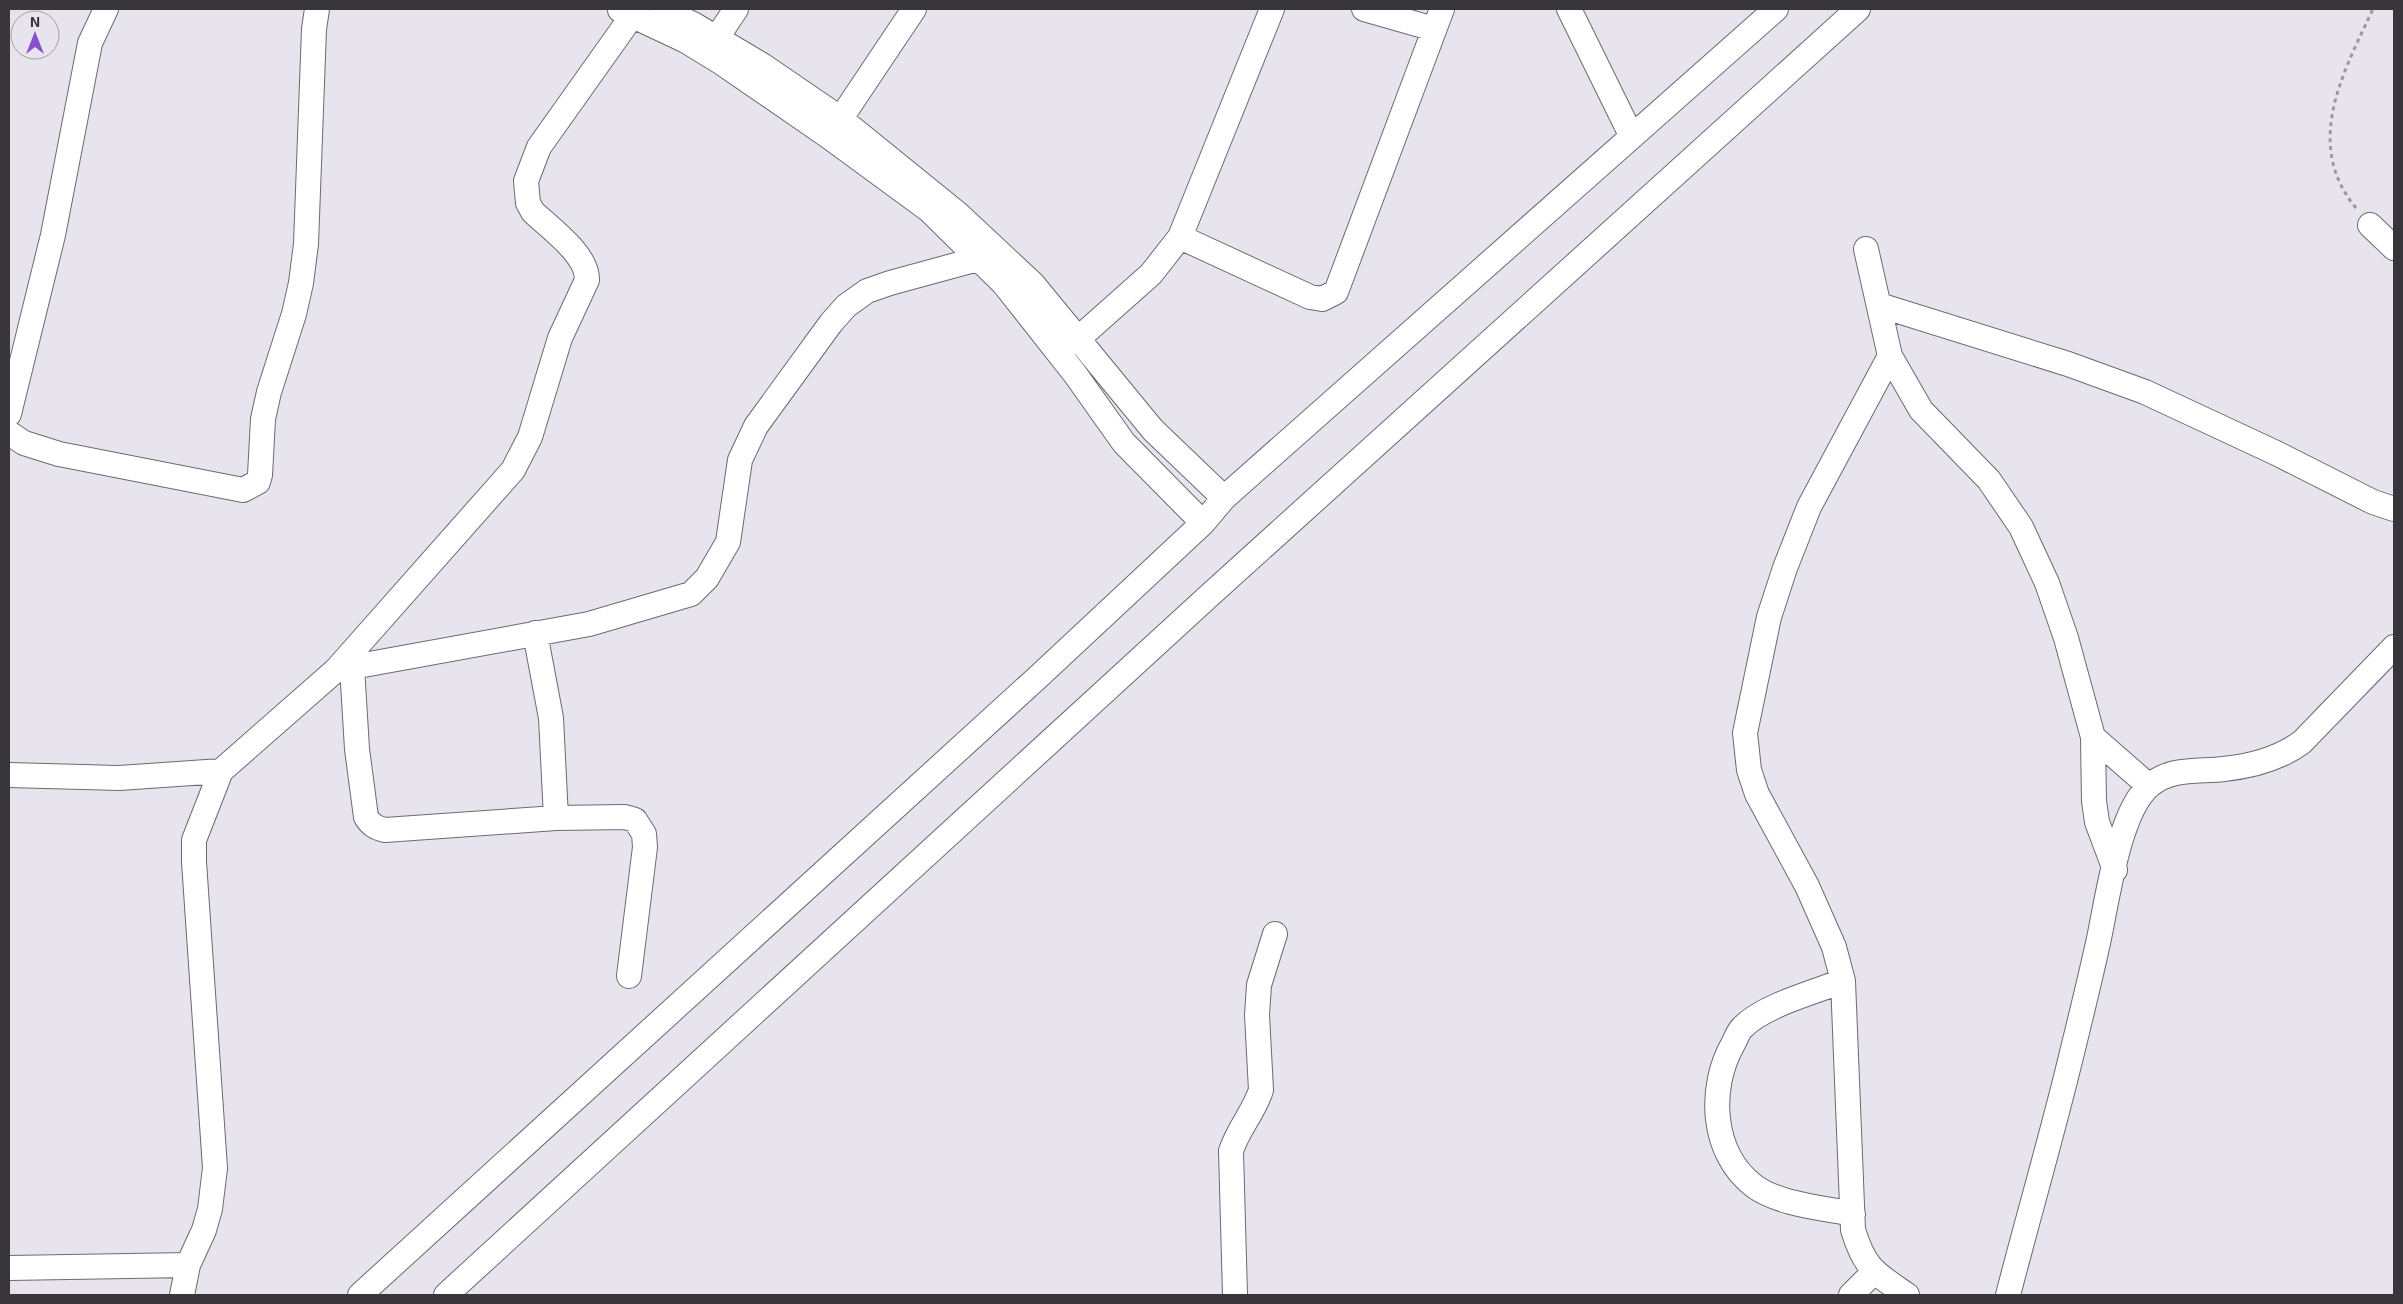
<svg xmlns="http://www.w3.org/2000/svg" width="2403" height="1304" font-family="'Exo 2',sans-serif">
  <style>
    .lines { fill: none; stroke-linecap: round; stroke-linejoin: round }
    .minor-casing { stroke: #6c6972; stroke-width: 26 }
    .path { stroke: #9b99a0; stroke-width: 3; stroke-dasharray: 4 4; stroke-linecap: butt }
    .minor { stroke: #fff; stroke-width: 24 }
  </style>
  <rect width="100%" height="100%" fill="#e7e4ee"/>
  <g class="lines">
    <g class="minor-casing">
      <path id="minor" d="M661 9 693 24 762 65 841 119 957 213 1033 284 1153 430 1224 498
        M1364 9 1434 29
        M1569 9 1631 135
        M620 10 686 41 722 63 828 136 929 210 1004 284 1075 374 1124 443 1203 523
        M708 51 736 9
        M831 133 914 9
        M2370 225 2394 248
        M1180 237 1310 297 1322 299 1336 292 1442 9
        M1866 249 1890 356 1921 410 1989 480 2021 527 2047 583 2066 638 2093 737 2094 801 2097 822 2115 870
        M1879 305 2068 364 2145 392 2276 453 2373 502 2394 509
        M1064 346 1079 338 1151 274 1180 237 1272 9
        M1890 356 1809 507 1785 568 1769 617 1745 733 1749 770 1757 794 1807 886 1834 947 1843 981 1853 1230C1865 1269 1875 1273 1907 1295
        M9 414 53 235 90 43 106 9
        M9 433 24 443 59 454 243 490 258 482 260 475 263 419 269 392 294 314 301 283 306 244 314 29 317 9
        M535 633 551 718 556 818
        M352 667 357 749 366 817C371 825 376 828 385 830L556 818 625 817 635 820 644 834 645 847 629 976
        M336 670 589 624 691 594 707 578 728 542 740 460 756 426 831 323 846 306 867 291 890 283 978 259
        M2093 737 2149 786
        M9 775 119 778 221 771
        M1843 981C1814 992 1763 1006 1743 1027 1738 1031 1736 1039 1733 1044 1708 1088 1711 1153 1754 1186 1778 1204 1823 1208 1853 1214
        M9 1268 188 1265
        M182 1295 188 1265 204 1230 210 1209 215 1168 194 862V840L221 771 336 670 513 470 530 437 560 338 587 280C588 255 550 228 533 212L528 203 526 181 539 147 637 9
        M360 1295 1037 678 1203 523 1224 498 1776 9
        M446 1295 1211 594 1858 9
        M1235 1295 1231 1151C1238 1129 1254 1112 1261 1090L1257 1015 1259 985 1275 934
        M1851 1295 1874 1272
        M2008 1295C2028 1218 2050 1142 2069 1065 2079 1024 2089 984 2098 943 2107 903 2118 813 2149 786 2171 767 2198 772 2224 769 2253 766 2279 759 2302 742L2394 647"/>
    </g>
    <path class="path" d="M2356 208C2303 144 2343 73 2373 9"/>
    <use href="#minor" class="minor"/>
  </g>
  <rect width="2403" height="1304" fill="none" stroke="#38363a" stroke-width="20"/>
  <g transform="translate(35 35)"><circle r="24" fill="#e7e4ee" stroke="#a19ea6"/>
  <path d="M0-4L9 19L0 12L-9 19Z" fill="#8751c9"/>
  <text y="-8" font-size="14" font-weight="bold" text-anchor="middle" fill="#38363a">N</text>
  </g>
</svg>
